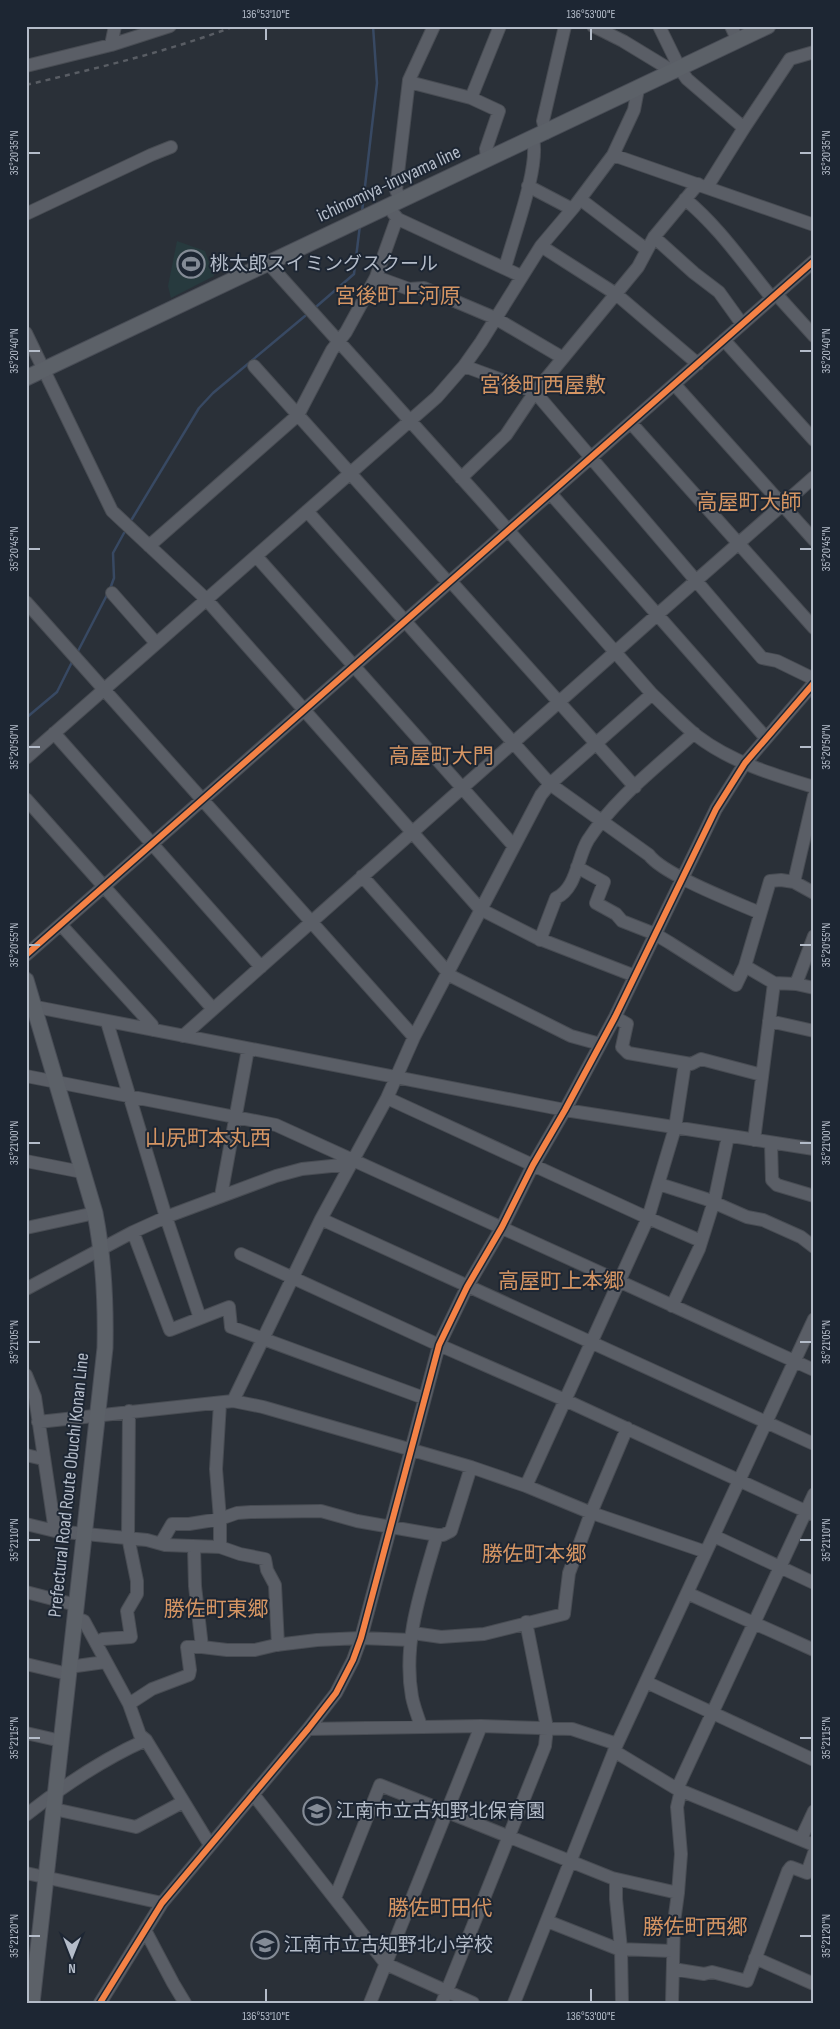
<svg xmlns="http://www.w3.org/2000/svg" width="840" height="2029" font-family="'Sofia Sans Condensed','Noto Sans JP',sans-serif">
  <style>
    .garden { fill: #273a3e }
    .lines { fill: none; stroke-linecap: round; stroke-linejoin: round }
    .stream { stroke: #384963; stroke-width: 2.5 }
    .minor-casing { stroke: #484c53; stroke-width: 14 }
    .major-casing { stroke: #484c55; stroke-width: 17 }
    .minor { stroke: #5a5e66; stroke-width: 12 }
    .major { stroke: #5c6168; stroke-width: 15 }
    .rail { stroke: #595d64; stroke-width: 2.5; stroke-dasharray: 5 5; stroke-linecap: butt }
    .cycleway-casing { stroke: #1d2633; stroke-width: 9 }
    .cycleway { stroke: #f48246; stroke-width: 6 }
    .ticks { fill: none; stroke: #b4bcc9; stroke-width: 2 }
    .labels { text-anchor: middle; dominant-baseline: central; stroke-width: 4; stroke-linejoin: round; paint-order: stroke }
    .street-label { font-size: 19px; fill: #b4bcc9; stroke: #1d2633 }
    .poi-label { font-size: 19px; fill: #b4bcc9; stroke: #1d2633; text-anchor: start }
    .quarter-label { font-size: 21px; fill: #d59563; stroke: #1d2633 }
    .neatline { fill: none; stroke: #b4bcc9; stroke-width: 2 }
    .ticks-label { font-size: 12px; text-anchor: middle; fill: #b4bcc9 }
  </style>
  <rect width="100%" height="100%" fill="#2a3038"/>
  <path class="garden" d="M177 241 205 251 214 276 171 298 168 286Z"/>
  <g class="lines">
    <path class="stream" d="M362 212 377 83 373 26
      M317 306 354 274 360 225
      M132 519 199 408 213 393 305 316
      M110 589 114 578 113 553 124 533
      M77 653 108 593
      M26 718 57 692 73 660"/>
    <g class="minor-casing">
      <path id="minor" d="M593 26 623 41 674 72
        M659 26 680 69 687 79 744 128 707 187
        M731 26 738 41
        M111 45 115 26
        M26 66 111 45 170 26
        M409 82 471 98 499 111 486 149 487 160
        M471 98 500 26
        M744 128 790 59 814 52
        M546 133 543 121 565 26
        M613 155 814 225
        M528 186 572 209
        M580 199 647 250
        M685 199C719 227 744 264 772 298
        M401 200 396 190 409 80 434 26
        M393 213 398 219 521 276
        M26 214 151 155 171 147
        M654 237 694 273 719 292 742 324
        M541 246 616 294 698 364
        M268 263 485 504 652 694C667 708 681 723 697 736 731 762 774 775 814 787
        M505 268C513 237 540 167 533 139
        M376 277 409 289 424 288 495 318 563 358
        M776 294 814 336
        M26 333 112 511 206 599 480 909 537 938 635 976
        M724 340 814 440
        M254 366 445 579 454 585 635 787
        M464 366 535 392 762 658 777 661 814 679
        M675 385 814 540
        M631 423 814 628
        M461 478 506 435 535 392 638 267 654 237 698 184
        M551 494 766 738
        M307 511 550 784 649 855C664 875 735 902 760 913
        M149 546 298 415 332 350 346 332 376 277 397 218
        M256 556 513 845
        M112 593 156 643
        M26 602 414 1037
        M54 733 261 967
        M26 758 437 397 464 366 481 342 541 246 574 207 613 155 634 110 638 89
        M814 796 794 882 814 893
        M26 799 213 1009
        M577 867 604 882 596 903 616 914 622 921 655 934 670 943 736 985 745 966 770 881 781 880 794 882
        M362 876 451 976 571 1036 600 1044
        M62 926 152 1025 153 1030
        M540 940 556 898C577 888 577 858 588 840 615 798 658 766 694 733
        M26 955 814 261
        M745 966 774 983 796 984 814 988
        M796 984 814 936
        M26 1005 565 1110 814 1149
        M615 1017 627 1024 622 1047 628 1053 691 1064 701 1059 762 1075
        M769 1021 814 1031
        M107 1022 166 1217 200 1318
        M183 1036 658 614 814 477
        M26 1076 276 1125 814 1370
        M387 1098 648 1218 701 1241
        M754 1140 774 983
        M771 1143 772 1180 777 1185 814 1196
        M26 1161 82 1172
        M659 1184 706 1199 747 1217 763 1220 801 1237 814 1247
        M221 1196 248 1049
        M321 1219 814 1444
        M26 1228 95 1213
        M133 1232 170 1330 229 1307 231 1327 424 1398
        M241 1254 439 1345 565 1400 814 1515
        M26 1289 133 1232 166 1217 276 1176 302 1169 351 1164
        M672 1306 699 1249 715 1198 728 1136
        M26 1375 35 1397 55 1531
        M233 1401 321 1219 387 1098 414 1037 541 795 550 784 652 694
        M38 1422 233 1401 263 1407 471 1467 526 1486 589 1512 706 1552
        M26 1455 43 1459
        M526 1486 648 1218 675 1128 685 1063
        M26 1524 55 1531 147 1540 165 1545 220 1547 240 1554 265 1559 267 1570 275 1585 278 1645
        M714 1536 814 1583
        M161 1543 172 1524H189L220 1519 237 1513 251 1512 321 1511 357 1521 437 1535
        M194 1547 195 1586 202 1647
        M220 1547V1519L216 1469 220 1403
        M26 1592 76 1605
        M687 1593 814 1650
        M74 1617 84 1621 129 1704 140 1735 146 1740 210 1845
        M413 1633 441 1637 484 1634 564 1614 569 1573 591 1513 627 1428
        M96 1643 103 1639 131 1637 127 1611 137 1594V1581L128 1537 129 1411
        M26 1664 68 1674
        M69 1667 105 1662
        M646 1682 814 1760
        M129 1704 152 1689 189 1675 190 1670 187 1647H202L227 1650H255L276 1645 317 1640 361 1638 411 1640
        M421 1726C418 1717 414 1707 412 1697 402 1642 422 1587 437 1535H443L451 1531 471 1467
        M308 1729 481 1726 572 1729 617 1744
        M26 1733 61 1741
        M614 1751 677 1789 814 1845
        M677 1789 814 1494
        M253 1794 386 1964 473 2003
        M54 1809 136 1827 183 1802
        M26 1815C63 1786 103 1759 146 1740
        M801 1839 814 1811
        M26 1873 162 1903
        M616 1879V1899L621 1949 622 2003
        M335 1898 380 1785 612 1878 678 1893
        M547 1921 618 1949 672 1951
        M145 1930 173 1983 185 2003
        M755 1958 814 1984
        M673 1969 704 1974 712 1972 747 1981 788 1871 791 1867 807 1873 814 1853
        M100 2003 162 1903 308 1729 336 1693 353 1660 361 1638 439 1345 467 1287 502 1227 533 1165 565 1110 615 1017 716 809 745 763 814 683
        M370 2003 481 1726
        M442 2003 545 1746 547 1728 526 1622
        M514 2003 617 1744 814 1319
        M672 2003 674 1922 678 1893 681 1854 677 1807 681 1790"/>
    </g>
    <g class="major-casing">
      <path id="major" d="M26 378 768 26
        M26 980 95 1213C104 1259 106 1302 105 1348L32 2003"/>
    </g>
    <use href="#minor" class="minor"/>
    <use href="#major" class="major"/>
    <path class="rail" d="M26 85C97 68 167 52 235 26"/>
    <g class="cycleway-casing">
      <path id="cycleway" d="M26 955 814 261
        M100 2003 162 1903 308 1729 336 1693 353 1660 361 1638 439 1345 467 1287 502 1227 533 1165 565 1110 615 1017 716 809 745 763 814 683"/>
    </g>
    <use href="#cycleway" class="cycleway"/>
  </g>
  <path class="ticks" d="M266 28V40M591 28V40M28 153H40M800 153H812M28 351H40M800 351H812M28 549H40M800 549H812M28 747H40M800 747H812M28 945H40M800 945H812M28 1143H40M800 1143H812M28 1342H40M800 1342H812M28 1540H40M800 1540H812M28 1738H40M800 1738H812M28 1936H40M800 1936H812M266 1989V2002M591 1989V2002"/>
  <defs>
    <g id="stadium-ring" transform="scale(1.4375)"><circle r="9.5" fill="#1d2633" stroke="#848b96" stroke-width="1.5"/><path d="M0-5a6.5 5 0 1 0 0 10a6.5 5 0 1 0 0-10ZM-3.5-1.8h7v3.6h-7Z" fill="#848b96"/></g>
    <g id="school-ring" transform="scale(1.4375)"><circle r="9.5" fill="#1d2633" stroke="#848b96" stroke-width="1.5"/><path d="M0-5L7-2L0 1L-7-2ZM-4 1L0 2.5L4 1V4Q0 6-4 4Z" fill="#848b96"/></g>
  </defs>
  <g fill-rule="evenodd">
    <use href="#stadium-ring" x="191" y="264"/>
    <use href="#school-ring" x="317" y="1811"/>
    <use href="#school-ring" x="265" y="1945"/>
  </g>
  <g class="labels">
    <g class="street-label">
      <text transform="translate(389 184) rotate(-25)">ichinomiya-inuyama line</text>
      <text transform="translate(69 1485) rotate(-84)">Prefectural Road Route Obuchi Konan Line</text>
    </g>
    <g class="poi-label">
      <text x="210" y="264">桃太郎スイミングスクール</text>
      <text x="336" y="1811">江南市立古知野北保育園</text>
      <text x="284" y="1945">江南市立古知野北小学校</text>
    </g>
    <g class="quarter-label">
      <text x="398" y="296">宮後町上河原</text>
      <text x="543" y="385">宮後町西屋敷</text>
      <text x="749" y="502">高屋町大師</text>
      <text x="441" y="756">高屋町大門</text>
      <text x="208" y="1138">山尻町本丸西</text>
      <text x="561" y="1281">高屋町上本郷</text>
      <text x="534" y="1554">勝佐町本郷</text>
      <text x="216" y="1609">勝佐町東郷</text>
      <text x="440" y="1908">勝佐町田代</text>
      <text x="695" y="1927">勝佐町西郷</text>
    </g>
  </g>
  <rect width="840" height="2029" fill="none" stroke="#1d2633" stroke-width="55"/>
  <g transform="translate(72 1956) rotate(180)" stroke="#1d2633" stroke-width="4" paint-order="stroke">
  <path d="M0-4L9 19L0 12L-9 19Z" fill="#b4bcc9"/>
  <text y="-8" font-size="14" font-weight="bold" text-anchor="middle" fill="#b4bcc9">N</text>
  </g>
  <rect x="28" y="28" width="784" height="1974" class="neatline"/>
  <g class="ticks-label">
    <text x="266" y="18">136°53'10"E</text>
    <text x="591" y="18">136°53'00"E</text>
    <text transform="translate(826 153) rotate(-90)" y="4">35°20'35"N</text>
    <text transform="translate(14 153) rotate(-90)" y="4">35°20'35"N</text>
    <text transform="translate(826 351) rotate(-90)" y="4">35°20'40"N</text>
    <text transform="translate(14 351) rotate(-90)" y="4">35°20'40"N</text>
    <text transform="translate(826 549) rotate(-90)" y="4">35°20'45"N</text>
    <text transform="translate(14 549) rotate(-90)" y="4">35°20'45"N</text>
    <text transform="translate(14 747) rotate(-90)" y="4">35°20'50"N</text>
    <text transform="translate(826 747) rotate(-90)" y="4">35°20'50"N</text>
    <text transform="translate(14 945) rotate(-90)" y="4">35°20'55"N</text>
    <text transform="translate(826 945) rotate(-90)" y="4">35°20'55"N</text>
    <text transform="translate(826 1143) rotate(-90)" y="4">35°21'00"N</text>
    <text transform="translate(14 1143) rotate(-90)" y="4">35°21'00"N</text>
    <text transform="translate(14 1342) rotate(-90)" y="4">35°21'05"N</text>
    <text transform="translate(826 1342) rotate(-90)" y="4">35°21'05"N</text>
    <text transform="translate(826 1540) rotate(-90)" y="4">35°21'10"N</text>
    <text transform="translate(14 1540) rotate(-90)" y="4">35°21'10"N</text>
    <text transform="translate(14 1738) rotate(-90)" y="4">35°21'15"N</text>
    <text transform="translate(826 1738) rotate(-90)" y="4">35°21'15"N</text>
    <text transform="translate(826 1936) rotate(-90)" y="4">35°21'20"N</text>
    <text transform="translate(14 1936) rotate(-90)" y="4">35°21'20"N</text>
    <text x="266" y="2020">136°53'10"E</text>
    <text x="591" y="2020">136°53'00"E</text>
  </g>
</svg>
